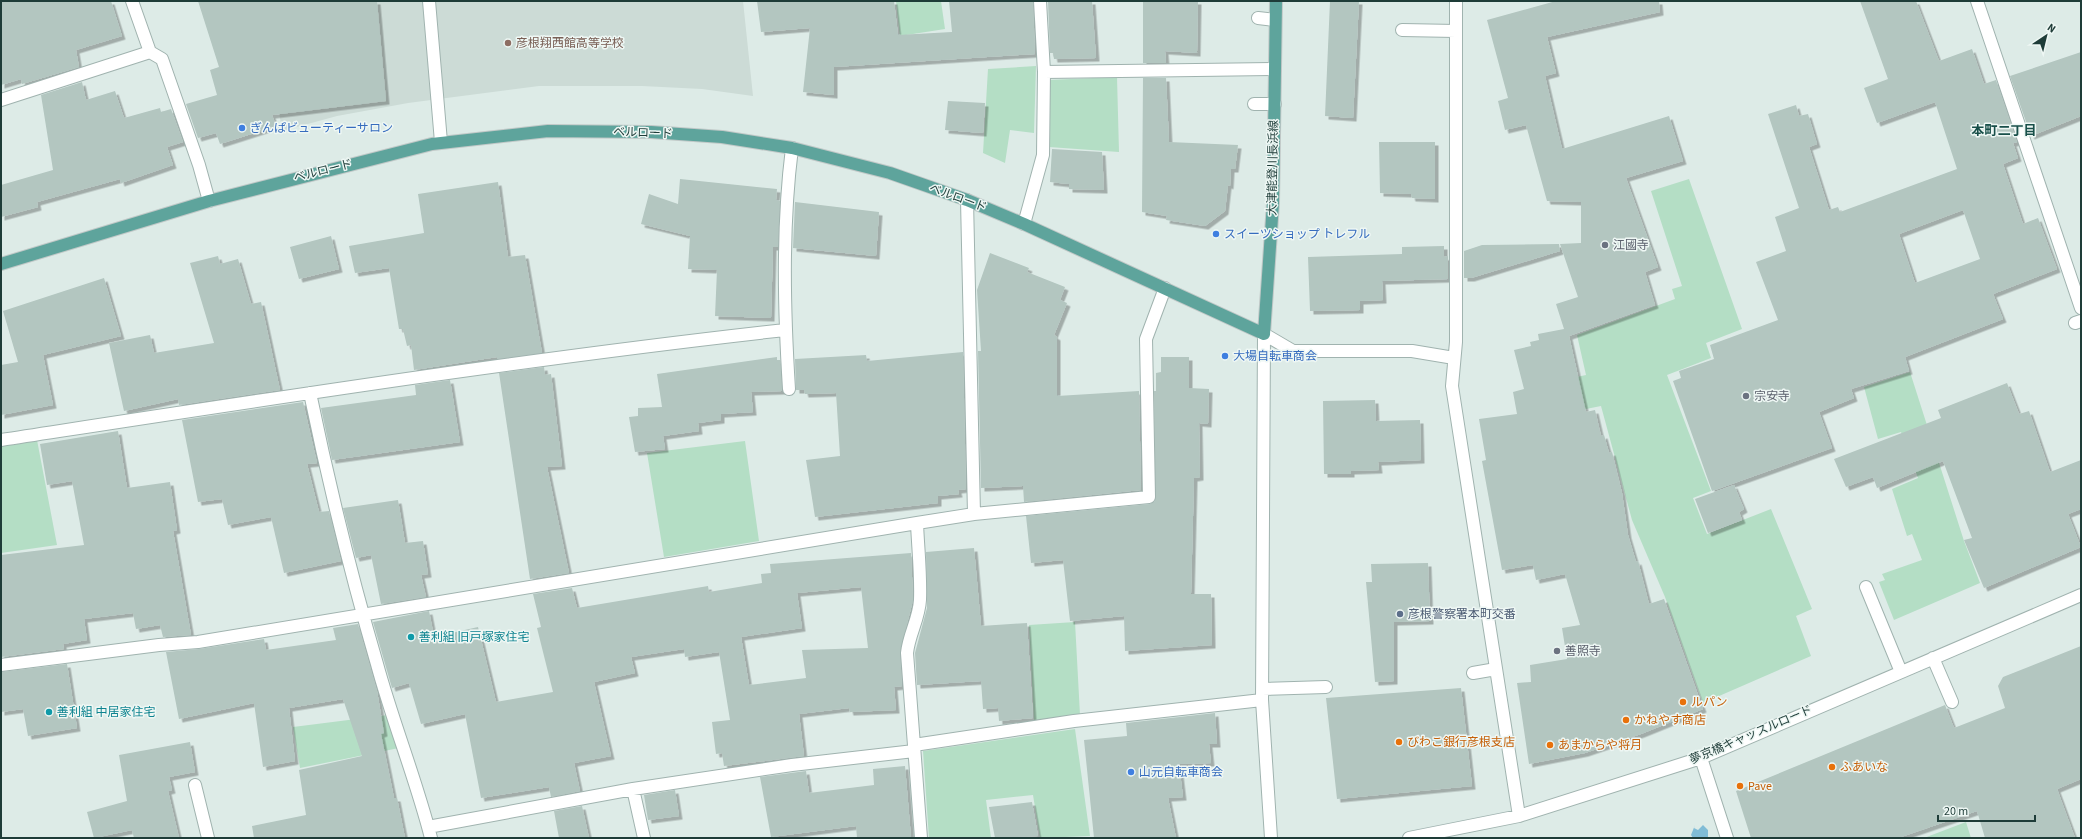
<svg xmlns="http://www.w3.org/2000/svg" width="2082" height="839" font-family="'Source Sans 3','Noto Sans JP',sans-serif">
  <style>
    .built { fill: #ccdbd6 }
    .green { fill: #b4dec5 }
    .water { fill: #80bcd6 }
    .building { fill: #b3c6c0; fill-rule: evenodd; filter: url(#shadow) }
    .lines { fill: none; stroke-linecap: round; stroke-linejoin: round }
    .minor-casing { stroke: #a0b3af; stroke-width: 14 }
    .major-casing { stroke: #c0c8c7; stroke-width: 14 }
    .minor { stroke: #fff; stroke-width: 12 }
    .major { stroke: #5ea49c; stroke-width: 12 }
    .education-dot { fill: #8d6e63; stroke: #eef7f4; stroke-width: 1.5 }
    .shop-dot { fill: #3f7fe0; stroke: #eef7f4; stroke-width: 1.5 }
    .worship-dot { fill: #6b7280; stroke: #eef7f4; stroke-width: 1.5 }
    .service-dot { fill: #5c6f8a; stroke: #eef7f4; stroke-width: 1.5 }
    .culture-dot { fill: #0f9aa8; stroke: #eef7f4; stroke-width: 1.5 }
    .food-dot { fill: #e8710a; stroke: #eef7f4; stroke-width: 1.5 }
    .labels { text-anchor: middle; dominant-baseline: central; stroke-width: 3; stroke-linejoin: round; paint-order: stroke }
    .education-label { font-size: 12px; fill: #785e54; stroke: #eef7f4; text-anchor: start }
    .shop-label { font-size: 12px; fill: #366cbe; stroke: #eef7f4; text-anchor: start }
    .street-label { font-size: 12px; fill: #1e3c38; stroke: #eef7f4 }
    .worship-label { font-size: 12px; fill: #5b616d; stroke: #eef7f4; text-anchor: start }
    .service-label { font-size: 12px; fill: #4e5e75; stroke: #eef7f4; text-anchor: start }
    .culture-label { font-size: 12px; fill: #0d838f; stroke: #eef7f4; text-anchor: start }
    .food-label { font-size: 12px; fill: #c56008; stroke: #eef7f4; text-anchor: start }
    .neighbourhood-label { font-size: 13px; font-weight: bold; fill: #184f49; stroke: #eef7f4 }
  </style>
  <defs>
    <filter id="shadow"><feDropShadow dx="3.5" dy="3.5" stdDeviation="0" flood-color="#0004"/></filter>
  </defs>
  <rect width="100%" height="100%" fill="#ddebe7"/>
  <path class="built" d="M262 1H743L753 96 702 89 642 86H539L408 103 337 116 282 131Z"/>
  <path class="green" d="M896 1H941L945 29 900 36Z
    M1036 66 1034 133 1010 130 1005 163 983 153 988 69Z
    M1117 77 1119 152 1049 147 1048 80Z
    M1689 179 1742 329 1706 343 1711 358 1667 375 1711 491 1693 498 1707 534 1771 509 1812 609 1796 616 1811 656 1703 703 1665 597 1632 520 1601 406 1551 416 1544 384 1586 375 1577 335 1675 299 1672 289 1682 286 1651 191Z
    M1910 372 1964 541 1980 583 1894 620 1879 582 1885 580 1882 574 1922 560 1912 534 1907 536 1892 489 1918 478 1901 432 1878 439 1864 387Z
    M37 440 57 545 1 553V446Z
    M745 441 759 541 664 557 647 453Z
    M1075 622 1080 715 1034 721 1029 625Z
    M388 715 399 748 300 768 293 727Z
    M1075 729 1090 836 1040 838 1033 795 986 800 991 838H929L923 751Z
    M1966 822 1971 838H1924Z"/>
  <path class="water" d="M1695 825 1694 828 1698 830 1703 825 1708 830V838H1693L1691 835Z"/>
  <path class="building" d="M1 1H111L122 36 76 50 79 67 22 84 21 79 1 85Z
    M198 1H377L386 101 272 115 276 126 220 144 216 133 198 138 186 104 217 95 210 70 219 67Z
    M757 1H894L898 35 952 32 949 1H1033L1035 54 834 67V95L803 92 810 28 761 32Z
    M1048 1H1092L1096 58 1054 59 1053 53H1050Z
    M1143 1H1198L1197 53 1165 51 1166 63H1143Z
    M1330 1H1359L1353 118 1325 116Z
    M1556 1H1659L1660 12 1547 37 1556 73 1545 76 1562 149 1669 116 1683 161 1626 178 1658 267 1645 272 1655 305 1569 336 1586 412 1595 410 1601 436 1604 435 1609 453 1612 452 1622 493 1628 535 1636 562 1638 561 1649 604 1664 599 1703 709 1641 734 1585 753 1529 764 1517 683 1531 682 1530 665 1567 659 1562 628 1580 625 1565 574 1536 580 1533 565 1502 570 1482 461 1486 460 1479 419 1517 414 1513 392 1524 389 1514 350 1531 346 1530 342 1539 340 1538 334 1564 329 1556 304 1578 297 1560 244 1581 243V202L1547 201 1526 125 1505 130 1498 101 1508 98 1487 20Z
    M1860 1H1916L1939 61 1972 49 1984 84 1996 80 2017 142 2013 143 2018 158 2003 164 2023 224 2038 218 2057 269 1993 294 2003 319 1905 357 1909 371 1851 389 1854 398 1819 412 1832 448 1712 491 1673 381 1681 378 1679 371 1714 359 1710 345 1778 320 1756 262 1786 251 1775 217 1799 208 1768 114 1796 105 1799 116 1808 114 1817 144 1809 147 1829 210 1838 207 1840 212 1957 169 1935 102 1877 123 1864 88 1888 79ZM1963 210 1980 259 1915 283 1899 234Z
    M2081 52V116L2031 136 2010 76Z
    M1143 78H1166L1169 142 1238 145 1235 169H1231L1230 186 1228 185 1225 211 1205 226 1166 220 1167 216 1142 212Z
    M82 82 86 100 115 91 124 118 160 108 161 112 171 109 183 142 167 147 173 165 121 183 120 179 37 202 38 207 1 217V185L53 170 41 95Z
    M948 101 985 103 983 133 945 130Z
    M1379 142H1435V199L1412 198 1411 194 1380 193Z
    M1052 149 1102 152 1104 190 1069 189V184L1050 182Z
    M680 179 777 189 776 200 780 201 778 247H773L771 318 715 316 717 270 688 269 690 236 641 224 649 194 678 204Z
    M498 182 508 257 525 255 542 353 497 359V357L414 370 411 345 407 346 403 329H399L389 268 355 273 349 246 424 233 418 194Z
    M795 202 879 212 876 256 793 248Z
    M331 236 339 269 299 279 290 247Z
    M1559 244 1560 251 1471 278H1464V251L1482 245Z
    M1444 246V257L1448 256V279L1382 281 1383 300 1360 301V310L1310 311 1308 257 1402 254V247Z
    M990 253 1029 268 1027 272 1065 287 1060 300 1067 303 1054 335 1057 337V396L1139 391 1141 490 1024 502 1023 486 981 488 978 351H981L977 290Z
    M218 256 220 264 238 259 251 304 261 302 280 390 179 405 178 399 124 411 109 343 150 335 154 353 214 343 190 263Z
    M104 278 121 336 43 355 53 405 1 415V365L18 362 3 311Z
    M963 352 966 489 958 490 959 494 938 496V503L815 517 806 460 840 456 836 393 805 394 804 390H796L795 359 866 355 867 361Z
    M777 357V360H780L782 391 751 392 753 412 721 414V420L698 423 699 431 663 436 665 449 635 452 629 417 638 416V408L662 407 657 374Z
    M1161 357H1189V388L1209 389 1208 424 1199 423 1200 477 1194 478 1191 594H1211L1212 645 1125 651 1124 616 1070 621 1063 560 1031 563 1026 516 1150 504 1155 501 1154 391H1156V373L1161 372Z
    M544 367 545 375 551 374 562 466 547 467 569 573 530 579 499 373Z
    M450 380 460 442 332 460 321 408 416 395 415 385Z
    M2007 383 2019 414 2029 411 2050 472 2081 460V509L2068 514 2081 547 1984 588 1964 540 1972 538 1943 461 1877 488 1873 477 1846 487 1834 459 1941 418 1938 410Z
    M1375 400 1376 421 1420 420 1421 460 1378 462 1379 470 1351 471V474H1324L1323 401Z
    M303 402 317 463 307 464 319 512 329 511 341 561 284 573 271 517 228 525 222 499 198 502 182 420Z
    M118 431 127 488 170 482 177 530 173 531 191 635 163 637 160 625 136 629 133 613 84 619 87 640 63 644 64 649 1 657V555L84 545 72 481 47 485 40 444Z
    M1734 485 1744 509 1739 512 1742 520 1708 533 1695 499Z
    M398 500 405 543 423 541 428 574 421 575 426 597 381 604 371 555 356 558 343 508Z
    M974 548 981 626 1027 623 1033 718 999 721 998 708 983 709 981 681 917 685 915 653 927 608 926 552Z
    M911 553 913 600 900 652 902 686 894 687 896 710 850 712 849 708 799 714 804 756 724 766 722 753 716 754 712 722 730 720 719 652 685 657 684 649 631 657 635 673 594 682 611 756 574 763 580 791 551 797 549 787 481 798 465 714 421 724 409 683 392 688 373 622 429 611 434 637 478 627 496 702 553 692 537 628 541 627 533 594 572 588 577 608 708 586 709 592 762 583 761 574 771 573 770 564ZM861 587 868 648 802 650 806 678 749 685 741 637 802 628 797 593Z
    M1428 563 1430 621 1394 622V681L1375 682 1366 582H1372L1371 564Z
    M358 624 377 691 384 733 381 734 394 798H397L405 838H254L252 826 306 815 299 770 362 756 343 699 289 708 295 761 263 767 254 703 179 719 166 652 199 649 264 639 266 650 336 640 333 628Z
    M2081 646V779L2057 789 2075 838H1985L1977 811 1898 838H1751L1736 791 1945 705 1954 728 2005 708 1998 686 2003 677Z
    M67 664 77 728 28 736 23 709 1 712V672Z
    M1461 688 1472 786 1337 799 1326 698Z
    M1215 713 1217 744H1209L1211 763 1179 764 1183 797 1168 798 1176 838H1094L1084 740 1127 736 1126 723Z
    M190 742 195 772 169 777 172 790 168 791 179 838H134L132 830 94 838 87 812 127 801 119 755Z
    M905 766 911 838H857L856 826 771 837 760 777 806 771 809 793 874 785 873 769Z
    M675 790 679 816 648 820 644 795Z
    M1032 802 1038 836 995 838 989 807Z
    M582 806 589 838H559L554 811Z"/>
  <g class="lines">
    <g class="minor-casing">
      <path id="minor" d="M132 1 150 52 162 59 199 165 209 201
        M429 1 441 142
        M1456 1V342L1452 386 1519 816
        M1977 1 2081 308
        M1258 18 1275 20
        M1402 30 1456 31
        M1044 72 1275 69
        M1 100 150 52
        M1254 104H1275
        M967 200 974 514
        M1024 224 1043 155 1044 72 1040 1
        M2075 323 2081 321
        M789 389C784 309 782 227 792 148
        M310 393C329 485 351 575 377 664 393 723 416 779 431 838
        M1 440C262 400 523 359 785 330
        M917 523C918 548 921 574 920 600 919 619 909 634 907 653L921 838
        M1866 587 1901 672
        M1933 658 1952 702
        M1 665 159 645 198 642 917 523 974 514 1149 497 1146 339 1165 288
        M1473 673 1496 669
        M1262 689 1326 687
        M914 745 1074 721 1262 700
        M1701 758 1727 838
        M195 785 208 838
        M633 789 644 838
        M428 827 633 789 792 765 914 751
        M1271 838 1262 700 1264 334 1293 351H1412L1454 358
        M1409 838 1519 816 1701 758 2081 595"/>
    </g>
    <g class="major-casing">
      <path id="major" d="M1 264 209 201 432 144 548 131 651 132 722 137 792 148 890 173 967 200 1024 224 1264 334 1273 203 1276 1"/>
    </g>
    <use href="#minor" class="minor"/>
    <use href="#major" class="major"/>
  </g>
  <circle class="education-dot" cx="508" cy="43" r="4"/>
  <g class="shop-dot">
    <circle cx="242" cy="128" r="4"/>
    <circle cx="1216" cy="234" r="4"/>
    <circle cx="1225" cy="356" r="4"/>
    <circle cx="1131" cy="772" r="4"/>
  </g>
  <g class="worship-dot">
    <circle cx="1605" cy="245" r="4"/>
    <circle cx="1746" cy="396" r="4"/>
    <circle cx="1557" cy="651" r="4"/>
  </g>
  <circle class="service-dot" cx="1400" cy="614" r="4"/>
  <g class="culture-dot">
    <circle cx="411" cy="637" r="4"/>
    <circle cx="49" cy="712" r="4"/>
  </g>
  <g class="food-dot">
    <circle cx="1683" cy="702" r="4"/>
    <circle cx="1626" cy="720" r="4"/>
    <circle cx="1399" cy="742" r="4"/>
    <circle cx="1550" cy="745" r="4"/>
    <circle cx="1832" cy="767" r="4"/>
    <circle cx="1740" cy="786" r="4"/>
  </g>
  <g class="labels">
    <g class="education-label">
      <text x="516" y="43">彦根翔西館高等学校</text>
    </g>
    <g class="shop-label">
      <text x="250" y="128">ぎんぱビューティーサロン</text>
      <text x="1224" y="234">スイーツショップ トレフル</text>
      <text x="1233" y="356">大場自転車商会</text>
      <text x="1139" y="772">山元自転車商会</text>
    </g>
    <g class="street-label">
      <text transform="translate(643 133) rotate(2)">ベルロード</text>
      <text transform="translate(1273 168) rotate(-89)">大津能登川長浜線</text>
      <text transform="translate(323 171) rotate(-14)">ベルロード</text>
      <text transform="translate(958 198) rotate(20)">ベルロード</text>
      <text transform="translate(1751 735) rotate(-23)">夢京橋キャッスルロード</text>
    </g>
    <g class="worship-label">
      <text x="1613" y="245">江國寺</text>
      <text x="1754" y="396">宗安寺</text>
      <text x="1565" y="651">善照寺</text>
    </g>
    <g class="service-label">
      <text x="1408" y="614">彦根警察署本町交番</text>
    </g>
    <g class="culture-label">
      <text x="419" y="637">善利組 旧戸塚家住宅</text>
      <text x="57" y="712">善利組 中居家住宅</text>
    </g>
    <g class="food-label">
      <text x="1691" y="702">ルパン</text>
      <text x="1634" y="720">かねやす商店</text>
      <text x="1407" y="742">びわこ銀行彦根支店</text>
      <text x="1558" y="745">あまからや将月</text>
      <text x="1840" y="767">ふあいな</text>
      <text x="1748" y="786">Pave</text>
    </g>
    <g class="neighbourhood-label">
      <text x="2004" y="131">本町二丁目</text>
    </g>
  </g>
  <rect width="2082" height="839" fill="none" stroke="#1e3c38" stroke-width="4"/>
  <g transform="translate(2046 36) rotate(35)" stroke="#eef7f4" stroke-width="3" paint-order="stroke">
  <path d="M0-3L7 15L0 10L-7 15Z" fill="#1e3c38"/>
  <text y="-6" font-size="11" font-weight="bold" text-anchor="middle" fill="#1e3c38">N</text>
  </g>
  <path d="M1938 815v6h97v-6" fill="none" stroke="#1e3c38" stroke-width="2"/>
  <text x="1944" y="815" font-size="12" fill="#1e3c38" stroke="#eef7f4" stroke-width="3" paint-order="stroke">20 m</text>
</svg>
